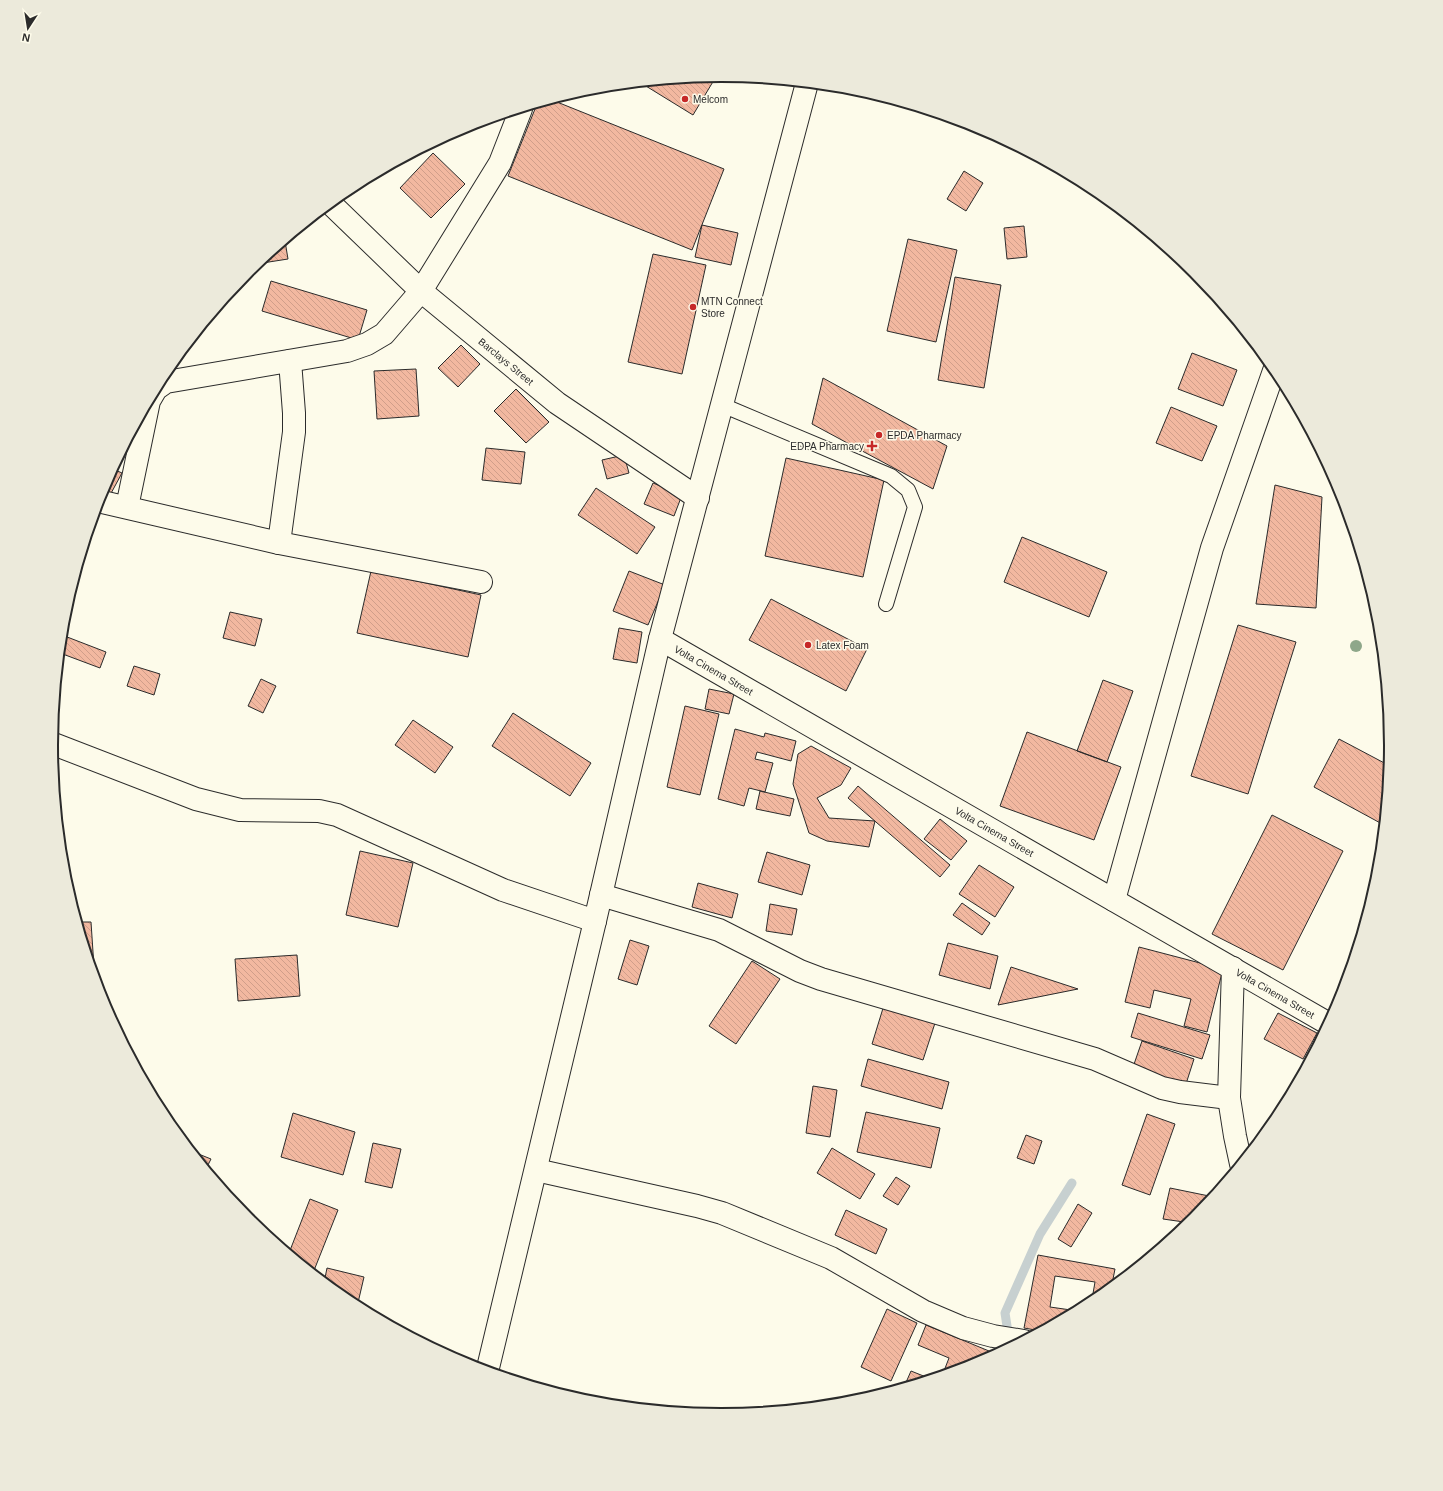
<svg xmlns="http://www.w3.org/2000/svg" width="1443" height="1491" font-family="Helvetica,sans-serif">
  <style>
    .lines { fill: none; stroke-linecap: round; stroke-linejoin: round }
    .stream { stroke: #c7d0d0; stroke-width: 9 }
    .building { fill: url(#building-back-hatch); stroke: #2b2b2b }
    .service-casing { stroke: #2b2b2b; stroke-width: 16 }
    .minor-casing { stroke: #2b2b2b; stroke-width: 24 }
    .trunk-casing { stroke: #2b2b2b; stroke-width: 24 }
    .service { stroke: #fdfbea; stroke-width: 14 }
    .minor { stroke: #fdfbea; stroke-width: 22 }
    .trunk { stroke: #fdfbea; stroke-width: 22 }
    .tree { fill: #8ea78a }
    .poi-dot { fill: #c62828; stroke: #fdfbea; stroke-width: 1.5 }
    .labels { text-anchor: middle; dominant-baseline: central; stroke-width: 3; stroke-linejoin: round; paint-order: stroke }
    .poi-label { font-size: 10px; fill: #2b2b2b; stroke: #fdfbea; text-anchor: start }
    .street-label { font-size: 10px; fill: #2b2b2b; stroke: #fdfbea }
    .rim { fill: none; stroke: #2b2b2b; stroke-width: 2 }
  </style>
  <defs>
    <pattern id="building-back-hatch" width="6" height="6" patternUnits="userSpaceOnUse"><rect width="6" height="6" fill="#f2b8a0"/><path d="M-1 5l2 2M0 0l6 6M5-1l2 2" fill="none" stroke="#d09e8a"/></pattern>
  </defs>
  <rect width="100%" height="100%" fill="#fdfbea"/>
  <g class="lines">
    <path class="stream" d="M1009 1339 1005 1313 1040 1234 1072 1183"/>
  </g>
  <path class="building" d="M717 75 693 115 641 83Z
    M552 100 724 169 692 250 508 176 537 104Z
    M433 153 465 184 431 218 400 188Z
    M964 171 983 183 966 211 947 199Z
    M702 225 738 233 731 265 695 257Z
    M1024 226 1027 257 1007 259 1004 228Z
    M908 239 957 250 936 342 887 331Z
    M285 241 288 259 256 264Z
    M653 254 706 265 682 374 628 362Z
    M955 277 1001 285 984 388 938 380Z
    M271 281 367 310 358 340 262 311Z
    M461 345 480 364 458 387 438 368Z
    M1192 353 1237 370 1223 406 1178 389Z
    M416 369 419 416 377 419 374 371Z
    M823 378 947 446 933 489 812 424Z
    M516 389 549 422 526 443 494 411Z
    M1171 407 1217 426 1202 461 1156 443Z
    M486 448 525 452 521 484 482 480Z
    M624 455 629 473 607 479 602 460Z
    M786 458 884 480 863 577 765 556Z
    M113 469 122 473 109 497 101 493Z
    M653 483 682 495 674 516 644 504Z
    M1275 485 1322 497 1316 608 1256 604Z
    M596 488 655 527 637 554 578 515Z
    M1022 537 1107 572 1089 617 1004 582Z
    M371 571 481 595 468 657 357 633Z
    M629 571 665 585 648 625 613 611Z
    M771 599 867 649 846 691 749 640Z
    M230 612 262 619 255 646 223 638Z
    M1238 625 1296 642 1248 794 1191 776Z
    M619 628 642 632 637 663 613 659Z
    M62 635 106 652 100 668 60 653Z
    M134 666 160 674 154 695 127 686Z
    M261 679 276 686 263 713 248 706Z
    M1103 680 1133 691 1107 762 1077 751Z
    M709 689 734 694 729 714 705 709Z
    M685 706 719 714 700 795 667 787Z
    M513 713 591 763 570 796 492 746Z
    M413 720 453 747 435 773 395 745Z
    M735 729 764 737 765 733 796 741 791 761 757 752 755 759 773 763 765 792 749 788 744 806 718 799Z
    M1027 732 1121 767 1094 840 1000 806Z
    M1339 739 1390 766 1384 825 1314 787Z
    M811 746 851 768 841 785 817 798 829 818 875 821 869 847 827 841 809 833 793 784 798 754Z
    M858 786 950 865 940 877 848 798Z
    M760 791 794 799 790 816 756 809Z
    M1272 815 1343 851 1283 970 1212 934Z
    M940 819 967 841 951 860 924 839Z
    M360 851 413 863 398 927 346 915Z
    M767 852 810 865 802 895 758 882Z
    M979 865 1014 887 995 917 959 894Z
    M698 883 738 894 732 918 692 907Z
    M962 903 990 923 982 935 953 915Z
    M770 904 797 909 792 935 766 931Z
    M78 922H91L94 967H91Z
    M630 940 649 946 637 985 618 979Z
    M948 943 998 956 990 989 939 975Z
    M1139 947 1223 969 1207 1032 1184 1026 1191 999 1154 990 1150 1008 1125 1002Z
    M297 955 300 996 238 1001 235 959Z
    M752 961 780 979 736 1044 709 1026Z
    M1011 967 1078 989 998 1005Z
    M884 1005 936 1020 923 1060 872 1044Z
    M1138 1013 1210 1035 1202 1059 1131 1037Z
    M1278 1013 1317 1033 1303 1059 1264 1039Z
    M1142 1041 1194 1059 1185 1087 1132 1070Z
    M868 1059 949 1082 942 1109 861 1086Z
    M813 1086 837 1090 830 1137 806 1133Z
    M866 1112 940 1128 931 1168 857 1152Z
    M293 1113 355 1132 343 1175 281 1157Z
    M1147 1114 1175 1124 1150 1195 1122 1185Z
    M1026 1135 1042 1141 1034 1164 1017 1158Z
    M373 1143 401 1149 392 1188 365 1182Z
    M832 1148 875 1174 860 1199 817 1173Z
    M191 1151 211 1159 206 1169Z
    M896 1177 910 1186 898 1205 883 1196Z
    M1170 1188 1214 1197 1191 1223 1163 1219Z
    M310 1199 338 1210 313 1273 289 1253Z
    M1078 1204 1092 1213 1071 1247 1058 1239Z
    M846 1210 887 1229 876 1254 835 1235Z
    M1038 1255 1115 1269 1111 1289 1091 1305 1095 1282 1055 1276 1050 1307 1078 1311 1041 1331 1024 1328Z
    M327 1268 364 1277 357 1307 349 1303 324 1283Z
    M887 1309 917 1323 891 1381 861 1367Z
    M926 1325 989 1351 984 1362 942 1376 949 1358 918 1345Z
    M911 1371 931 1379 904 1387Z"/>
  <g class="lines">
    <g class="service-casing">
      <path id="service" d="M722 405 891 476 908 490 915 507 886 604"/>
    </g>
    <g class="minor-casing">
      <g id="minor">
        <path id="s1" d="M330 203 421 291 557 403 698 498"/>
        <path d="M98 501 279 543 481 582"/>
        <path d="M127 507 149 401 156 389 166 382 347 351 367 344 384 334 421 291 500 163 521 109"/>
        <path d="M279 543 294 432V413L290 361"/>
        <path id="s2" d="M660 639 1329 1024"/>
        <path d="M51 743 196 799 240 810 319 811 337 815 503 890 595 921"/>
        <path d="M601 895 719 930 800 971 821 979 1095 1059 1162 1088 1180 1092 1229 1098"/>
        <path d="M1114 900 1212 548 1275 368"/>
        <path d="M1233 968 1229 1098 1235 1136 1241 1164"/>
        <path d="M536 1170 697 1206 722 1213 831 1258 923 1311 963 1328 993 1336 1024 1341"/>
      </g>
    </g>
    <g class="trunk-casing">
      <path id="trunk" d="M487 1372 595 921 660 639 807 83"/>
    </g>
    <use href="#service" class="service"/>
    <use href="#minor" class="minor"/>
    <use href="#trunk" class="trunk"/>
  </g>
  <circle class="tree" cx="1356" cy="646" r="6"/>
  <g class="poi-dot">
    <circle cx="685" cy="99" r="4"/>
    <circle cx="693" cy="307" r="4"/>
    <circle cx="879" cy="435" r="4"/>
    <path d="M870 440h4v4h4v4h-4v4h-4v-4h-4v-4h4z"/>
    <circle cx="808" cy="645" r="4"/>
  </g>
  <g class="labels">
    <g class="poi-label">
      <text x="693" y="99">Melcom</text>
      <text x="701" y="301">MTN Connect<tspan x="701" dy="12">Store</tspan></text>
      <text x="887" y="435">EPDA Pharmacy</text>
      <text x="864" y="446" text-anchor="end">EDPA Pharmacy</text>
      <text x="816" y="645">Latex Foam</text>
    </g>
    <g class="street-label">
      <text stroke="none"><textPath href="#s1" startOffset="237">Barclays Street</textPath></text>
      <text stroke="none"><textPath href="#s2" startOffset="62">Volta Cinema Street</textPath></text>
      <text stroke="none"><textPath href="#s2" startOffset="386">Volta Cinema Street</textPath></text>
      <text stroke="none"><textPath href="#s2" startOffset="710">Volta Cinema Street</textPath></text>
    </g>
  </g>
  <path d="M0 0H1443V1491H0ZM58 745a663 663 0 1 1 1326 0a663 663 0 1 1-1326 0Z" fill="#eceadb" fill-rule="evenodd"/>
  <path class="rim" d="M58 745a663 663 0 1 1 1326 0a663 663 0 1 1-1326 0Z"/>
  <g transform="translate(28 28) rotate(192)" stroke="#fdfbea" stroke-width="3" paint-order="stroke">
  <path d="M0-3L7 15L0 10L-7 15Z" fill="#2b2b2b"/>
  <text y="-6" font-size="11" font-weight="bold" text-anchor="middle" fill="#2b2b2b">N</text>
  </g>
</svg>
